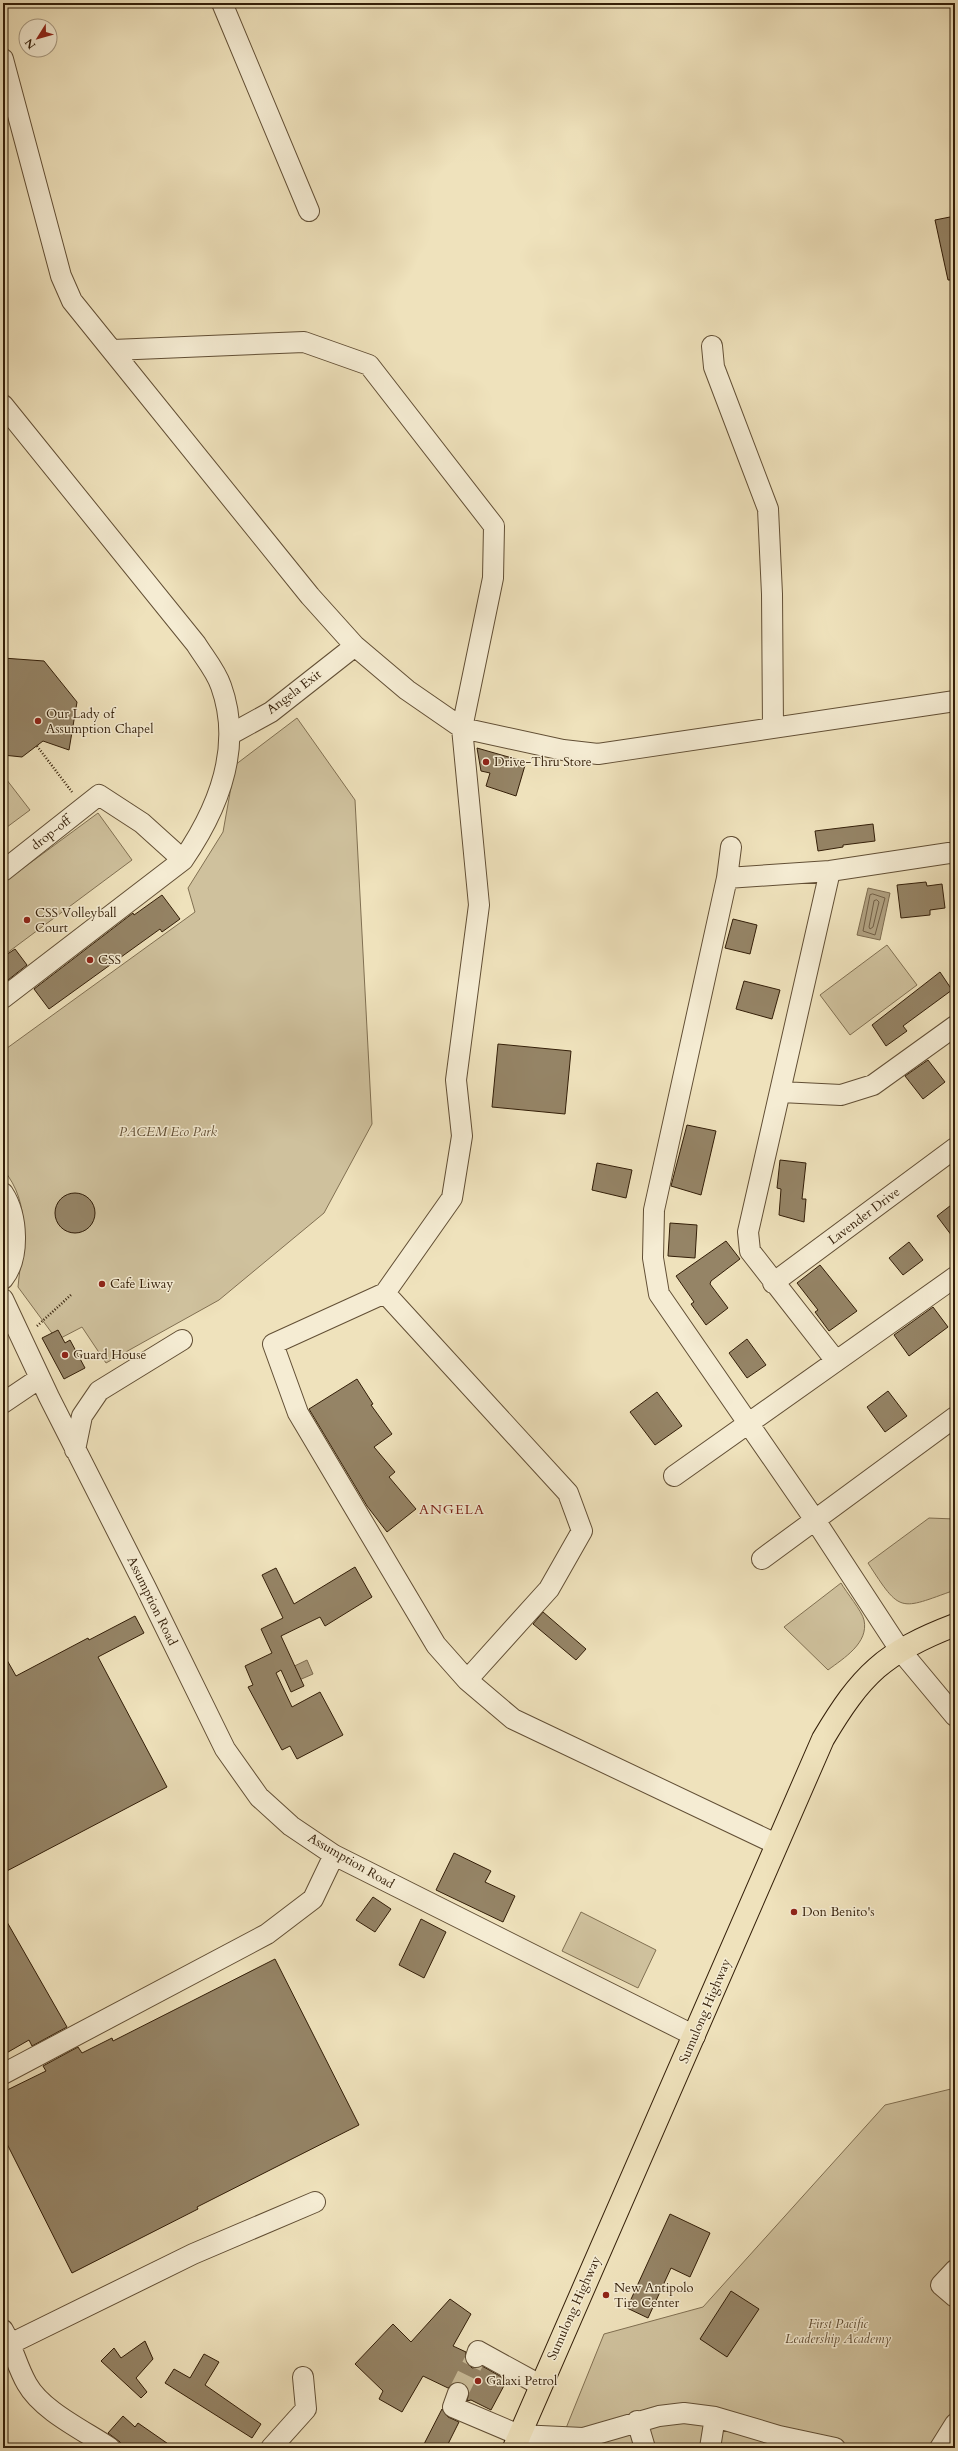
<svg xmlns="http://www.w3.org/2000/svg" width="958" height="2451" font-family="Cardo,serif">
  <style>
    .green { fill: #cfc19d; stroke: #817052 }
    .water { fill: #af9f7f; stroke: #7d6b4f }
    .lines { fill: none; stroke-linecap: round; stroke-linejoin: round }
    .shore { stroke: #715e44; stroke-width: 1 }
    .building { fill: #958466; stroke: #331e08 }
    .minor-tunnel { stroke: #c9bb98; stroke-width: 20; stroke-dasharray: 20 10; stroke-linecap: butt }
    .minor-casing { stroke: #624f35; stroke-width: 22 }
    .major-casing { stroke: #331e08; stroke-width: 24 }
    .path { stroke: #331e08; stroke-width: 2.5; stroke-dasharray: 1 2; stroke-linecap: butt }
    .minor { stroke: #f5ecd3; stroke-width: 20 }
    .major { stroke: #efe2bc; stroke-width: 22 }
    .poi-dot { fill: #8f2418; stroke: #f5ecd3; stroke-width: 1.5 }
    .labels { text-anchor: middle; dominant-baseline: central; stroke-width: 3; stroke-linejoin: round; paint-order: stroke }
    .street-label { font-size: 13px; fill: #331e08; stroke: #f5ecd3 }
    .poi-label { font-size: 13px; fill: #331e08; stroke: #f5ecd3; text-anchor: start }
    .park-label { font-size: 13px; font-style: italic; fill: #624f35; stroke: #f5ecd3 }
    .neighbourhood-label { font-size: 14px; letter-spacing: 1px; fill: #7a1f14; stroke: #f5ecd3 }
  </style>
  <rect width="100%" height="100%" fill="#efe2bc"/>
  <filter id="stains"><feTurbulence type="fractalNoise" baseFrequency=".005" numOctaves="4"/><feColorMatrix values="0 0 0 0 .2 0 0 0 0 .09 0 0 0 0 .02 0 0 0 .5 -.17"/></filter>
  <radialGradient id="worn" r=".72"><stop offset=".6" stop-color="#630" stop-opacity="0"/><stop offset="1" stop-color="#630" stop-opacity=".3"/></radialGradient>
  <path class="green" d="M297 718 355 800 372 1124 324 1213 219 1300 106 1363 82 1327 57 1340 18 1287C22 1244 33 1206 3 1169V1051L195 912 188 888 223 832 235 765Z
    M3 775 30 810 3 830Z
    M98 813 132 860 3 956V883Z
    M887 945 917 985 850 1035 820 995Z
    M929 1518 955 1519V1590C899 1610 901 1614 868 1563Z
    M841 1583C846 1592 862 1611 864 1620 869 1643 844 1658 828 1670L784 1627Z
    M581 1912 656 1950 638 1988 562 1951Z
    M955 2088V2448H558L604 2334 703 2307 885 2105Z"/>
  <path class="water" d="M868 888 890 893 880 940 857 935Z
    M307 1660 313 1674 290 1684 284 1671Z"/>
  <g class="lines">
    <path class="shore" d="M873 894 885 898 875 935 863 931 870 895Z
      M877 900 879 902 873 927 870 929 869 927 874 901Z"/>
  </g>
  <path class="building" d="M955 216V280H948L935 220Z
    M3 658 44 661 77 702 69 750 43 741 22 757 3 755Z
    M477 748 526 762 516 796 486 786 490 773 481 771Z
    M873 824 875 841 843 845V847L818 851 815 831Z
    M926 882 927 886 942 884 945 908 930 910V915L901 918 897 885Z
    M162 895 180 919 162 932 160 929 49 1009 34 989 133 913 134 915Z
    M733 919 757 925 750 954 725 948Z
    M15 949 27 965 3 984V957Z
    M940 972 952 990 903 1026 907 1031 886 1046 872 1025Z
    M744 981 780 990 772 1019 736 1009Z
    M498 1044 571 1051 565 1114 492 1107Z
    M928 1060 945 1082 923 1099 905 1076Z
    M687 1125 716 1131 701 1195 671 1186Z
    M780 1160 806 1163 802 1199H806L804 1222 779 1215 781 1189 777 1188Z
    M597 1163 632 1170 626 1198 592 1190Z
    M55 1213a20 20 0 1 1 40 0a20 20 0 1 1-40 0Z
    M955 1202V1240L937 1216Z
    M670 1223 697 1225 695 1258 668 1256Z
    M726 1241 740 1259 711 1281 710 1284 728 1308 706 1325 691 1304 694 1302 676 1276Z
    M909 1242 923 1260 903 1275 889 1258Z
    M820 1265 857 1311 829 1331 815 1312 818 1310 797 1283Z
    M933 1307 948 1327 909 1356 894 1335Z
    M58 1330 65 1343 70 1340 85 1368 64 1379 42 1338Z
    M747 1339 766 1365 747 1378 729 1353Z
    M357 1379 373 1404 371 1405 392 1434 374 1447 395 1472 389 1477 416 1509 387 1532 367 1506 309 1409Z
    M888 1391 907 1416 885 1432 867 1407Z
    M657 1392 682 1426 655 1445 630 1412Z
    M355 1567 372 1597 325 1626 320 1617 281 1636 304 1686 291 1692 281 1670 276 1673 292 1707 320 1692 343 1735 297 1759 290 1746 282 1750 248 1687 253 1685 245 1666 272 1653 261 1629 283 1618 262 1575 276 1568 294 1604Z
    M543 1612 586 1649 576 1660 533 1624Z
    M135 1616 144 1633 98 1657 167 1787 3 1873V1653L16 1676 88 1638 89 1640Z
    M454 1853 491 1871 485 1882 515 1896 503 1922 436 1890Z
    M373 1897 391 1909 375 1932 356 1920Z
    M3 1915 67 2027 32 2046 29 2040 3 2055Z
    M421 1919 446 1932 424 1978 399 1965Z
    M275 1959 359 2125 197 2207 198 2209 72 2273 3 2136V2092L46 2071 43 2066 78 2047 82 2053 112 2038 113 2041Z
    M670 2214 710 2233 690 2277 671 2268 648 2318 627 2308Z
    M731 2291 759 2309 727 2357 700 2339Z
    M450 2299 471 2314 453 2346 466 2352 465 2360 472 2368 482 2366 507 2380 491 2410 471 2400 467 2401 469 2391 462 2382H456L448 2388 423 2376 402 2412 379 2399 383 2391 355 2364 393 2324 411 2342Z
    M145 2341 153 2359 136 2378 147 2392 141 2398 101 2361 114 2348 121 2358Z
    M204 2354 219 2362 205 2385 261 2424 252 2438 165 2383 174 2369 190 2378Z
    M442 2409 448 2417 459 2422 446 2448H422Z
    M123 2416 135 2427 138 2423 174 2448H121L120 2442 108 2433Z"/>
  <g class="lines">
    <path class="minor-tunnel" d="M458 2393 476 2357"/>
    <g class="minor-casing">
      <path id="minor" d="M222 3 309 211
        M3 59 61 276 72 301 310 596 355 646 407 690 462 728 563 750 598 754 955 701
        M712 346 714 367 768 509 772 594 773 728
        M113 350 304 342 369 365 494 526 493 578 462 728 479 905 456 1080 462 1136 452 1198 385 1293 273 1344 298 1413 436 1645 467 1680 513 1719 776 1844
        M3 405 196 644C204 657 216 671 221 686 243 747 218 809 183 860L3 998
        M231 734 271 712 355 646
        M731 847 727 878 654 1210 653 1258 659 1294 815 1520 900 1650 955 1716
        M3 871 99 795 142 823 183 860
        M830 871 748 1232 750 1251 836 1361
        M727 878 830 871 949 853 955 854
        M781 1092 841 1095 873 1085 955 1026
        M3 1193C18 1216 20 1258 3 1279
        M773 1283 955 1148
        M385 1293 568 1493 582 1531 549 1589 467 1680
        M3 1299 49 1397 146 1588 225 1749 259 1797 291 1826 334 1855 695 2036
        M3 1403 40 1378
        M75 1450 82 1416 99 1391 182 1340
        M674 1476 955 1277
        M762 1559 955 1417
        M3 2074 267 1934 313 1899 334 1855
        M955 2270 941 2285 955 2297
        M3 2330C13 2347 17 2367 27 2384 42 2411 85 2431 110 2448
        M10 2344 193 2254 315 2202
        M476 2357 478 2351 540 2385
        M458 2393 453 2407 519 2435 583 2438 659 2416 684 2413 715 2417 779 2436 780 2448
        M637 2421 645 2448
        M779 2436 835 2448
        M271 2448 306 2409 303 2377
        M710 2448 715 2417
        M940 2448 955 2424"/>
    </g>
    <g class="major-casing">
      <path id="major" d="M514 2448 823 1739C861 1675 884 1652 955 1625"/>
    </g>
    <path class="path" d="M37 746 72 792
      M37 1326 72 1294"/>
    <use href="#minor" class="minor"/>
    <use href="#major" class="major"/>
  </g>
  <g class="poi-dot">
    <circle cx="38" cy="721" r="4"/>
    <circle cx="486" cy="762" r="4"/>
    <circle cx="27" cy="920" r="4"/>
    <circle cx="90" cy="960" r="4"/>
    <circle cx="102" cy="1284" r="4"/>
    <circle cx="65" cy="1355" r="4"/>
    <circle cx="794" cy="1912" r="4"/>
    <circle cx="606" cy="2295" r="4"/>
    <circle cx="478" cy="2381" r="4"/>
  </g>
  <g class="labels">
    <g class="street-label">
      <text transform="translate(294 692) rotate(-37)">Angela Exit</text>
      <text transform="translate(51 833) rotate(-38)">drop-off</text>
      <text transform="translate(864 1216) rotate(-37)">Lavender Drive</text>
      <text transform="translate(152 1601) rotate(64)">Assumption Road</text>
      <text transform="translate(351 1861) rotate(30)">Assumption Road</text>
      <text transform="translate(705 2011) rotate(-67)">Sumulong Highway</text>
      <text transform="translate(574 2308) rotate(-66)">Sumulong Highway</text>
    </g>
    <g class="poi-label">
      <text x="46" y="714">Our Lady of<tspan x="46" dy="15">Assumption Chapel</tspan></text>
      <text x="494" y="762">Drive-Thru Store</text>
      <text x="35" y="913">CSS Volleyball<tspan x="35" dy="15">Court</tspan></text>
      <text x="98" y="960">CSS</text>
      <text x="110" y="1284">Cafe Liway</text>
      <text x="73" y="1355">Guard House</text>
      <text x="802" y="1912">Don Benito's</text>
      <text x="614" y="2288">New Antipolo<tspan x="614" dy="15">Tire Center</tspan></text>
      <text x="486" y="2381">Galaxi Petrol</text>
    </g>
    <g class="park-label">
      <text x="168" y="1132">PACEM Eco Park</text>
      <text x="838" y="2324">First Pacific<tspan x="838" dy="15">Leadership Academy</tspan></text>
    </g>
    <g class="neighbourhood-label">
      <text x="452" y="1509">ANGELA</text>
    </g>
  </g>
  <rect width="958" height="2451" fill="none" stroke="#efe2bc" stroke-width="16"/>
  <rect x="4" y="4" width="950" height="2443" fill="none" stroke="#331e08" stroke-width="2"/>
  <rect x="8" y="8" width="942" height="2435" fill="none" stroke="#331e08"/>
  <g transform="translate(38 38) rotate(233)"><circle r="19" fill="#f5ecd3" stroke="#a79a82"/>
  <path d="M0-3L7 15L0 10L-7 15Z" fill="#8f2418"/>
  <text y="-6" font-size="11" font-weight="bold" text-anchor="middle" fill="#331e08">N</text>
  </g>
  <rect width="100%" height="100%" filter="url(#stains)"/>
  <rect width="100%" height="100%" fill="url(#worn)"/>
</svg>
